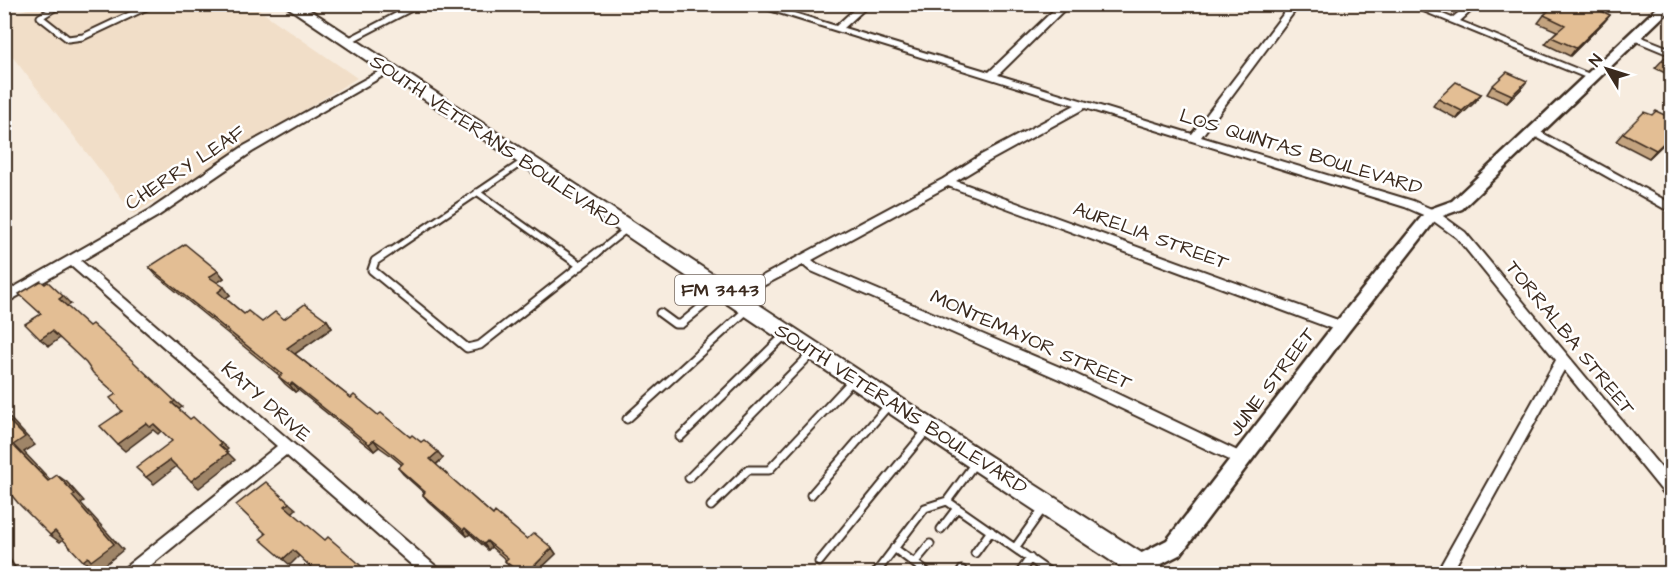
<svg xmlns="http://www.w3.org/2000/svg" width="1676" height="578" font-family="'Architects Daughter',sans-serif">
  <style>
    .built { fill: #f1dec8 }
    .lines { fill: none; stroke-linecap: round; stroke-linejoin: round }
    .service-far1-casing { stroke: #3b2a1e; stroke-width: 9 }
    .service-casing { stroke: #3b2a1e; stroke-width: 11 }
    .minor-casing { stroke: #3b2a1e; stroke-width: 4 }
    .tertiary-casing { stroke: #3b2a1e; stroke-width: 5 }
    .primary-casing { stroke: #3b2a1e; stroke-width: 4 }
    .service-far1 { stroke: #fff; stroke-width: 5 }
    .service { stroke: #fff; stroke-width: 7 }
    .minor { fill: #fff; fill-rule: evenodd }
    .tertiary { fill: #fff; fill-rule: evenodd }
    .primary { fill: #fff; fill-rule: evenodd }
    .wall { fill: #c3a37f; stroke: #3b2a1e; stroke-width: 1.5 }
    .shaded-wall { fill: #9f8568; stroke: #3b2a1e; stroke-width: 1.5 }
    .building { fill: #e3be94; stroke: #3b2a1e; stroke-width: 1.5 }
    .labels { text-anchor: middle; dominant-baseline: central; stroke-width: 5; stroke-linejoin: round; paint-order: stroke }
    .shield { fill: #fff; stroke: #766a62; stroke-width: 1.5 }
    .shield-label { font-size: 18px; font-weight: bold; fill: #3b2a1e }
    .street-label { font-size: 20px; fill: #3b2a1e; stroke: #fff }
  </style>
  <rect width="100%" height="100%" fill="#f7ecdf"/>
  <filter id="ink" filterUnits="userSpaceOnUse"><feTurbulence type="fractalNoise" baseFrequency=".0167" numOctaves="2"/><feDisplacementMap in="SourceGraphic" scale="12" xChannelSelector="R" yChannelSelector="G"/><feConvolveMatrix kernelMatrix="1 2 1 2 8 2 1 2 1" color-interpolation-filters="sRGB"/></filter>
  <g filter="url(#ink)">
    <path class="built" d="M36 5H252L357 78 134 214 5 47V18Z"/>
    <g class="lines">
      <g class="service-far1-casing">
        <path id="service-far1" d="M61 4 40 17 68 39 83 37 153 4
          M346 42 419 4
          M477 192 562 253
          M388 253 524 161
          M597 253 627 229"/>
      </g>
      <g class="service-casing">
        <path id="service" d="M390 251 375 261 372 270 467 348 480 345 599 251
          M560 251 581 266
          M660 313 675 324H681L721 291
          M627 419 748 309
          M680 437 785 335
          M689 478 813 352
          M811 495 888 406
          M947 501 1052 574
          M711 506 748 470H769L852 381
          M941 529 957 508
          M894 548 929 574
          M1015 548 1044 507
          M975 553 991 531
          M819 562 927 430
          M914 563 930 544
          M875 574 925 508 947 501 975 463
          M960 574 962 570
          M1019 574 1030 558"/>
      </g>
      <g class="minor-casing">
        <path id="minor" d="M750 4H765L836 26 860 4H870L844 28 989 72 1060 4H1070L998 75 1192 134 1291 4H1300L1201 137 1413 201 1436 211 1465 232 1672 481V498L1667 497 1564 370 1451 574H1436L1556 360 1457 238 1428 217 1405 207 1085 108 989 161 956 181 1346 323 1348 327 1346 331H1338L948 186 812 260 817 264 1069 371 1246 455 1248 459 1246 463 1241 465 1236 463 1059 379 809 270 803 265 761 287 742 305H734L732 302 734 299 753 281 943 179 981 155 1075 105Z
          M1406 4H1419L1452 18 1469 4H1479L1460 21 1597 77 1592 80 1589 79Z
          M1634 34 1672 49V56L1631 39V35Z
          M387 67 392 70 390 72 252 152 158 216 81 261 439 569 441 574H422L286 455 140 574H121L123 569 277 446 71 266 4 304V293L150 210 244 146Z
          M1535 129 1672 204V213L1531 134 1530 132 1531 130Z
          M4 558 9 560 18 574H4Z"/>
      </g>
      <g class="tertiary-casing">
        <path id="tertiary" d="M1661 4H1672V8L1462 209 1437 218 1348 332 1181 554 1142 574 1132 572 1129 565 1132 558 1167 540 1336 322 1427 210 1452 201Z"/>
      </g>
      <g class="primary-casing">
        <path id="primary" d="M283 4H301L985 453 1162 566 1165 574H1131L969 467Z"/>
      </g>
      <use href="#service-far1" class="service-far1"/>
      <use href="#service" class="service"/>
      <use href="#minor" class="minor"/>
      <use href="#tertiary" class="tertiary"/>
      <use href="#primary" class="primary"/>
    </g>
    <path class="wall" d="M1530 4H1586L1610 15 1604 22 1570 56 1545 44 1551 37 1557 31 1538 23 1544 15 1547 12Z
      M1671 51V76L1655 68Z
      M1492 86 1521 89 1507 103 1487 94Z
      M1481 94 1475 102 1457 119 1433 106 1438 99Z
      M1671 125V137L1649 158 1616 141 1623 133Z
      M149 267 218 271 224 278 217 283 230 295 225 298 244 314 262 322 284 319 327 320 332 328 295 354 351 398 410 437 421 442 443 458 436 465 493 515 527 539 552 548 556 554 536 573H517L509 567 505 561 506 560 491 547 488 550 470 534 467 536 428 501 423 495 424 493 403 474 398 468 402 465 389 454 379 447 374 451 298 390 295 392 285 384 279 377 280 376 156 275Z"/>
    <path class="shaded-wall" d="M1610 15 1604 22 1570 56 1576 48Z
      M1527 81 1521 89 1507 103 1512 95Z
      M1481 94 1475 102 1457 119 1462 111Z
      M1671 136V137L1649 158 1656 150Z
      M218 271 224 278 215 284 209 277Z
      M224 287 230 295 224 299 218 292Z
      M63 296 71 304 66 307 59 299Z
      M327 320 332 328 293 355 287 348Z
      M52 331 60 338 49 346 40 339Z
      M292 383 298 390 295 392 290 385Z
      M175 401 182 407 179 409 172 403Z
      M4 408 10 414 7 415 35 445 24 452 58 488 48 481 13 445 4 416Z
      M146 423 154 424 161 431 158 434 153 430 125 451 117 444Z
      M374 440 379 447 374 451 369 444Z
      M221 443 228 449 226 451 219 445Z
      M438 452 443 458 434 466 430 459Z
      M228 453 235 460 199 488 191 481Z
      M170 460 177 466 154 484 146 477Z
      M57 475 67 482 84 501 81 503 123 550 101 568 96 565 93 567 83 561Z
      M289 503 296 509 292 513 285 506Z
      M465 528 470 534 467 536 463 530Z
      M55 531 66 537 60 542 50 535Z
      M487 541 491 547 488 550 484 544Z
      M552 548 556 554 536 573H527Z
      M293 550 299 556 290 565 283 559Z"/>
    <path class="building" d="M1554 4H1586L1610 15 1576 48 1551 37 1565 25 1544 15 1555 5Z
      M1671 51V65L1662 60Z
      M1507 72 1527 81 1512 95 1492 86Z
      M1456 82 1481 94 1462 111 1438 99Z
      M1656 111 1671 118V136L1656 150 1623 133 1644 112 1652 115Z
      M185 244 218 271 209 277 224 287 218 292 244 314 248 311 262 322 275 312 284 319 305 304 327 320 287 348 351 398 354 395 378 415 381 413 410 437 412 435 421 442 424 440 438 452 430 459 493 515 495 512 527 539 534 533 552 548 527 573H520L505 561 508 558 487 541 484 544 465 528 463 530 423 495 425 492 398 468 403 463 384 447 374 440 369 444 292 383 290 385 279 377 282 374 149 267Z
      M41 281 45 284 48 282 63 296 59 299 89 326 92 324 120 349 175 401 172 403 190 419 193 417 221 443 219 445 228 453 191 481 170 460 146 477 136 468 172 441 154 424 150 427 146 423 117 444 100 426 122 411 110 398 116 394 93 373 86 363 52 331 40 339 25 324 41 314 19 294Z
      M4 416 25 437 13 445 48 481 57 475 75 494 72 496 114 544 91 561 88 557 83 561 55 531 50 535 18 503 4 486Z
      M266 482 289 503 285 506 325 540 328 537 356 561 368 573H317L293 550 283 559 260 539 266 534 236 505Z"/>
  </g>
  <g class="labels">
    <rect class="shield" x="675" y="275" width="90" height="30" rx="4.5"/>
    <g class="shield-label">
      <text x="720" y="290">FM 3443</text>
    </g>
    <g class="street-label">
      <text transform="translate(495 142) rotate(34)">SOUTH VETERANS BOULEVARD</text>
      <text transform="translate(1301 152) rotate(17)">LOS QUINTAS BOULEVARD</text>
      <text transform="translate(185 168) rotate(-33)">CHERRY LEAF</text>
      <text transform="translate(1151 236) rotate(20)">AURELIA STREET</text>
      <text transform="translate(1570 338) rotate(51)">TORRALBA STREET</text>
      <text transform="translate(1031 340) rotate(24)">MONTEMAYOR STREET</text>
      <text transform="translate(1272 382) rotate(-53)">JUNE STREET</text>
      <text transform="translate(266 402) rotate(41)">KATY DRIVE</text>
      <text transform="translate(901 409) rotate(33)">SOUTH VETERANS BOULEVARD</text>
    </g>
  </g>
  <rect width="1676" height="578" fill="none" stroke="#fff" stroke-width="24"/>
  <rect x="12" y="12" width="1652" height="554" fill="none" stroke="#3b2a1e" stroke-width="2" filter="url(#ink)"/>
  <g transform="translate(1607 69) rotate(308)" stroke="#ffffff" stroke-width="4.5" paint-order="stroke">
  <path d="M0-4.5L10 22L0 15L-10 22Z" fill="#3b2a1e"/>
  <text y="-9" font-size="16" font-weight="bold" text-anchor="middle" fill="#3b2a1e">N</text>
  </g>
</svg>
